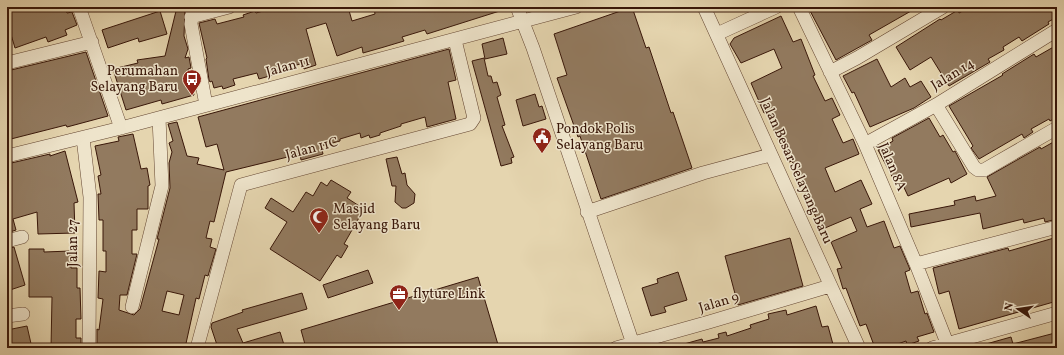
<svg xmlns="http://www.w3.org/2000/svg" width="1064" height="355" font-family="Vollkorn,serif">
  <style>
    .building { fill: #927a5f; stroke: #391709; fill-rule: evenodd }
    .lines { fill: none; stroke-linecap: round; stroke-linejoin: round }
    .minor-casing { stroke: #644632; stroke-width: 14 }
    .minor { stroke: #eee4cb; stroke-width: 13 }
    .labels { text-anchor: middle; dominant-baseline: central; stroke-width: 3; stroke-linejoin: round; paint-order: stroke }
    .street-label { font-size: 14px; fill: #391709; stroke: #eee4cb }
    .poi-label { font-size: 14px; fill: #391709; stroke: #eee4cb; text-anchor: start }
  </style>
  <rect width="100%" height="100%" fill="#e5d5af"/>
  <filter id="stains"><feTurbulence type="fractalNoise" baseFrequency=".005" numOctaves="4"/><feColorMatrix values="0 0 0 0 .2 0 0 0 0 .09 0 0 0 0 .02 0 0 0 .5 -.17"/></filter>
  <radialGradient id="worn" r=".72"><stop offset=".6" stop-color="#630" stop-opacity="0"/><stop offset="1" stop-color="#630" stop-opacity=".3"/></radialGradient>
  <path class="building" d="M7 7H65L67 13 72 12 77 25 65 30 67 35 48 42 46 37 15 48 7 21Z
    M177 7 185 9 184 36 188 49 185 58 189 57 191 68 188 69 189 74 194 95 162 104 161 100 126 110 113 69 138 63 137 60 165 56Z
    M277 7H348L352 21 375 14 374 7H506V9L427 34 425 30 402 37 404 41 384 47 363 53 362 47 337 56 326 23 306 29 316 65 304 69 303 64H300L272 72 273 75 259 79 257 73 233 79 235 85 223 89 222 86 214 88 212 81 210 82 209 80 206 59 207 58 199 23 215 19 217 24 244 17 243 15 255 11 256 13Z
    M632 7 646 48 649 47 671 113 673 112 692 168 601 199 580 136 578 137 557 78 567 75 554 34Z
    M808 7H918L869 35 872 40 836 60Z
    M970 7H1057V17L1048 22 1049 24 1022 41 1019 37 1003 47 1004 50 988 59 990 62 949 86 931 57 910 70 896 47 940 19 941 20 958 10 959 13Z
    M160 11 167 34 139 42 138 38 108 48 102 30Z
    M781 16 793 42 801 39 815 75 813 76 825 101 832 98 840 115 832 119 843 143 853 139 859 154 825 168 835 192 861 180 872 204 860 209 867 227 884 221 894 248 900 246 909 267 910 270 905 272 911 293 918 291 925 314 927 313 934 332 917 337 919 341 907 345 906 341 887 348H875L866 324 860 326 846 288 843 289 837 269 842 268 831 242 857 231 851 217 825 228 819 219 817 220 792 161 789 162 772 126 777 124 771 110 764 113 751 83 782 68 774 49 741 63 730 44 734 38Z
    M503 38 507 54 485 59 482 44Z
    M1057 45V117L1050 121 1049 119 1031 129 1033 132 1024 138 1022 134 979 159 971 148 973 146 949 106 1003 75 1002 74 1034 54 1036 57Z
    M449 49 456 80 448 82 456 119 427 127 425 117 401 124V126L380 133V135L370 138 369 135 361 138 360 133 340 139V141L321 146 323 154 301 160 300 154 226 172 214 222 210 221 206 238 212 239 210 247 216 249 208 276 205 275 199 299 196 298 185 348H97V329L99 330 103 299 98 298 99 271 106 272V251H103V220H99L98 194H101L98 176 101 175 95 146 119 141 118 137 133 134 141 169 147 168 150 185 148 186V209H137V230H132V254H137L127 295H120L119 310 134 315 140 309 159 239H157L170 188 169 163 172 152 169 143 173 141 168 124 177 122 187 156 199 158 197 164 224 170 217 144 206 147 198 117ZM167 291 184 295 179 315 162 311Z
    M86 52 108 116 67 127 66 125 7 140V71Z
    M484 58 488 76H491L493 83 497 82 501 95 497 97 505 125 502 126 514 157 511 158 512 163 501 166 472 61Z
    M877 59 891 87 905 78 910 87 921 81 931 97 914 108 870 127 854 92 852 93 843 76Z
    M535 94 539 107 542 106 546 119 523 126 516 100Z
    M929 118 940 137 943 135 953 152 955 151 967 174 951 183 949 178 908 196 900 179 895 182 878 150 893 141 892 138Z
    M1057 140V176L1053 179 1057 196V219L1045 222 1044 218 1024 223 1023 219 983 229 980 213 911 227 909 214 955 205 954 201 975 196 976 201 996 196 987 177 1040 147 1041 149Z
    M65 151 78 202 74 203 75 233 38 234 37 212 13 219 16 230 7 233V201L10 200 7 190V164L50 154V156Z
    M397 157 402 174 405 173 407 185 415 194 414 203 406 208H402L395 202 396 186H392L386 159Z
    M331 180 351 192 347 198 364 209 344 244 348 246 341 258 337 255 320 281 270 249 287 222 265 208 271 198 293 212 306 192 313 196 321 182 327 186Z
    M790 238 803 286 738 305 725 256Z
    M1054 238 1057 251V301L959 329 949 291 939 294 933 268 1008 248 1009 251Z
    M14 247 25 285 7 291V249Z
    M29 249H44V252L71 251V268H77V288H80L81 319H76V338H81V348H51L52 297H29Z
    M368 270 373 283 328 298 323 285Z
    M678 272 687 300 664 307 666 312 651 316 642 288 658 283 657 279Z
    M478 277 499 348H306L301 330Z
    M302 293 307 309 237 329 243 343 280 332 285 348H218L211 327 212 323 243 312 242 310Z
    M816 306 822 327 828 326 834 348H678L677 346 702 339 703 342 719 338 718 334 726 332 727 336 751 328 750 325 769 319 768 314 786 310 787 315Z
    M27 326 32 348H7V330Z
    M1055 333 1057 348H980L979 346 1011 337 1013 344Z"/>
  <g class="lines">
    <g class="minor-casing">
      <path id="minor" d="M79 7 121 128
        M193 7 191 24 206 105
        M517 7 533 48 633 344
        M704 7 859 348
        M799 7 865 144 916 264 947 343
        M191 17 229 7
        M717 34 776 7
        M7 63 92 42
        M830 72 857 58 943 7
        M936 105 974 167 978 170H984L1057 128
        M83 138 90 197 89 348
        M865 144 936 105 1057 30
        M7 156 121 128 576 7
        M587 212 703 173 770 155
        M7 241 22 237
        M916 264 1057 227
        M132 307 162 186 159 118
        M7 316 23 314
        M197 348 241 185 470 124 474 118 455 40
        M616 348 709 322 830 286
        M932 348 1057 313"/>
    </g>
    <use href="#minor" class="minor"/>
  </g>
  <defs>
    <g id="bus-pin" transform="scale(1)"><path d="M0 17L-7.5 6A9.5 9.5 0 1 1 7.5 6Z" fill="#8f2418" stroke="#eee4cb"/><path d="M-5-6H5V4H4V6H2V4H-2V6H-4V4H-5ZM-3.5-4V0h7V-4ZM-3.5 1.2v1.5H-2V1.2ZM2 1.2v1.5H3.5V1.2Z" fill="#fff"/></g>
    <g id="civic-pin" transform="scale(1)"><path d="M0 17L-7.5 6A9.5 9.5 0 1 1 7.5 6Z" fill="#8f2418" stroke="#eee4cb"/><path d="M-.6-6.5H3V-4.5H.6V-3L4-1V1h2V6H-6V1h2V-1L-.6-3ZM-1.2 2.5V6h2.4V2.5Z" fill="#fff"/></g>
    <g id="mosque-pin" transform="scale(1)"><path d="M0 17L-7.5 6A9.5 9.5 0 1 1 7.5 6Z" fill="#8f2418" stroke="#eee4cb"/><path d="M3.5-4.9A6 6 0 1 0 3.5 4.9A5 5 0 1 1 3.5-4.9Z" fill="#fff"/></g>
    <g id="office-pin" transform="scale(1)"><path d="M0 17L-7.5 6A9.5 9.5 0 1 1 7.5 6Z" fill="#8f2418" stroke="#eee4cb"/><path d="M-6-3h4V-5.5h4V-3h4V5H-6ZM-1-4.5V-3h2v-1.5ZM-6 0V1H6V0Z" fill="#fff"/></g>
  </defs>
  <g fill-rule="evenodd">
    <use href="#bus-pin" x="192" y="79"/>
    <use href="#civic-pin" x="542" y="137"/>
    <use href="#mosque-pin" x="319" y="217"/>
    <use href="#office-pin" x="399" y="294"/>
  </g>
  <g class="labels">
    <g class="street-label">
      <text transform="translate(288 67) rotate(-15)">Jalan 11</text>
      <text transform="translate(953 75) rotate(-31)">Jalan 14</text>
      <text transform="translate(312 149) rotate(-15)">Jalan 11C</text>
      <text transform="translate(892 167) rotate(67)">Jalan 8A</text>
      <text transform="translate(796 171) rotate(66)">Jalan Besar Selayang Baru</text>
      <text transform="translate(73 243) rotate(-90)">Jalan 27</text>
      <text transform="translate(719 303) rotate(-17)">Jalan 9</text>
    </g>
    <g class="poi-label">
      <text x="178" y="71" text-anchor="end">Perumahan<tspan x="178" dy="16">Selayang Baru</tspan></text>
      <text x="556" y="129">Pondok Polis<tspan x="556" dy="16">Selayang Baru</tspan></text>
      <text x="333" y="209">Masjid<tspan x="333" dy="16">Selayang Baru</tspan></text>
      <text x="413" y="294">flyture Link</text>
    </g>
  </g>
  <rect width="1064" height="355" fill="none" stroke="#e5d5af" stroke-width="24"/>
  <rect x="8" y="8" width="1048" height="339" fill="none" stroke="#391709" stroke-width="2"/>
  <rect x="12" y="12" width="1040" height="331" fill="none" stroke="#391709"/>
  <g transform="translate(1018 309) rotate(283)" stroke="#eee4cb" stroke-width="3" paint-order="stroke">
  <path d="M0-3L7 15L0 10L-7 15Z" fill="#391709"/>
  <text y="-6" font-size="11" font-weight="bold" text-anchor="middle" fill="#391709">N</text>
  </g>
  <rect width="100%" height="100%" filter="url(#stains)"/>
  <rect width="100%" height="100%" fill="url(#worn)"/>
</svg>
